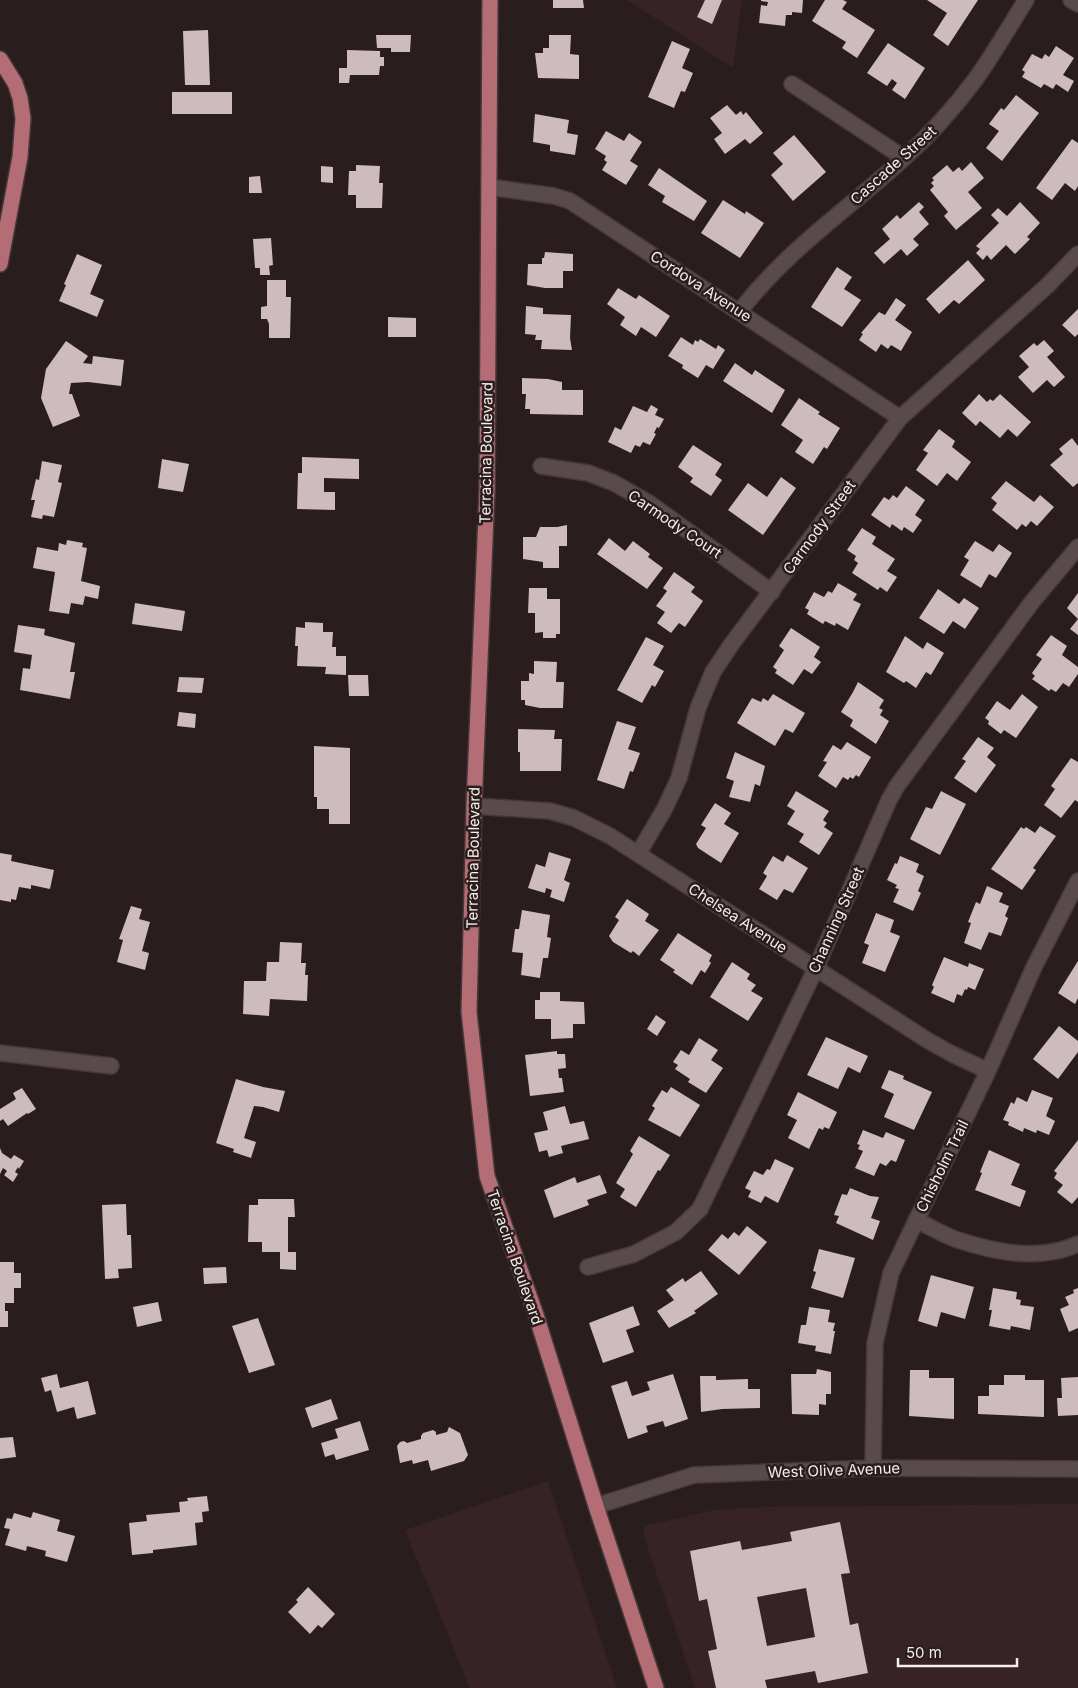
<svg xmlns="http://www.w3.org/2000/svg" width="1078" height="1688" font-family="Inter,sans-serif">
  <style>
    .built { fill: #372325 }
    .building { fill: #cdbbbd; fill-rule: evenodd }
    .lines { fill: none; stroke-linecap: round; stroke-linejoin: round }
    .minor-casing { stroke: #44393a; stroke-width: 18 }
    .major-casing { stroke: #44393a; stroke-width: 18 }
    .minor { stroke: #594a4b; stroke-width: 15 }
    .major { stroke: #b46c75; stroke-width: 15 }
    .labels { text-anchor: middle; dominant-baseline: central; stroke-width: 5; stroke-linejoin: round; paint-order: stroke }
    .street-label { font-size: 15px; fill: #f5ecec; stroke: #2a1d1e }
  </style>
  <rect width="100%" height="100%" fill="#2a1d1e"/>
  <path class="built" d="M627 0H742L733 68Z
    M548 1481 617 1688H470L405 1530Z
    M1078 1504V1688H695L643 1533 645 1527 649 1525 714 1510 765 1507Z"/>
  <path class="building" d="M553 0H583L584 8H553Z
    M705 0H722L712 24 697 17Z
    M761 0H803L802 13 792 12V15H786L785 26 759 23 761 5 767 6 768 2 761 1Z
    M825 0H843L847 2 842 9 875 30 857 58 842 48 846 42 812 21Z
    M927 0H978L948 46 933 35 947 13Z
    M208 30 210 85H185L183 31Z
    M376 35H411L410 52H391V48H377Z
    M549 35H571L570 54 579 55V79L538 78 535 53H543V48H549Z
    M672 41 690 49 682 68 693 73 685 92 681 91 674 108 648 97Z
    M888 43 925 68 905 99 892 90 897 83 892 79 887 86 867 73Z
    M1056 46 1074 58 1063 75 1074 81 1068 92 1056 84 1053 89 1044 84 1041 88 1022 77 1025 72 1022 70 1032 54 1042 59 1045 54 1049 57Z
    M347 50 380 51V57H384V66H380L379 75H350L349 83H339V68H347Z
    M172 92H232V114H172Z
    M1016 95 1039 113 1002 161 986 148 999 131 989 124 1001 108 1004 110Z
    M727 105 736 115 741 111 743 115 746 112 763 133 750 144 745 139 725 154 714 139 722 133 710 118Z
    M535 114 569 120 567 133 578 135 575 155 550 151V145L533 142Z
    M606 131 624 141 629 133 642 142 630 161 638 166 626 185 602 170 607 162 604 160 606 156 595 149Z
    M794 135 826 172 793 201 771 175 783 164 773 153Z
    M1072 139 1078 143V186L1075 191 1065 183 1052 200 1036 188Z
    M971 162 984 178 968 192 982 208 956 230 944 216 948 212 930 190 934 186 931 183 934 180 932 178 947 165 953 172 959 167 962 171Z
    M356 165 380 166 379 183H383L382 208H356V195H348L349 171H356Z
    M321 166 333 167V183L321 182Z
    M659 168 707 201 694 221 662 202 665 196 648 185Z
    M260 176 262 193H249V177Z
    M723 200 745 214 746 211 764 223 740 258 701 233Z
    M919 202 924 207 919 212 929 224 913 239 919 245 907 256 901 249 884 264 874 253 890 239 882 229 897 215 900 219Z
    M1020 202 1040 223 1027 237 1030 239 1015 254 1006 245 991 260 987 255 983 260 976 253 980 249 976 246 999 223 991 215 998 208 1007 216Z
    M271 238 273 265 269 266 270 275H260V268H255L253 239Z
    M545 252 573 254V271H563V288H545L527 285 528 264H542V258H544Z
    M77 254 102 265 90 294 104 300 97 317 59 301 66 285 64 284Z
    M968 260 985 280 959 304 954 300 939 314 926 299Z
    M837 267 852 277 844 289 861 300 842 327 811 307Z
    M267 280H286V297H291L290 338H269V324L267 319H261V307L267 306Z
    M618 288 636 299 639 295 670 316 656 337 641 327 636 336 620 325 625 317 607 304Z
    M896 298 906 305 895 320 912 332 901 351 891 345 888 349 881 344 876 352 859 340 863 334 861 333 879 312 885 315Z
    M526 306 543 308V314L571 315 570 338 572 350 541 349 542 340H535L536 335 525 334Z
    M1078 309V334L1075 337 1062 325Z
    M388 317 416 318V337H388Z
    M681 337 693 345 695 340 698 342 700 339 716 349 718 345 725 350 713 369 706 365 698 378 682 368 683 365 668 356Z
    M1044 340 1054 351 1047 357 1065 377 1054 387 1047 380 1033 393 1018 377 1029 367 1019 356 1034 343 1037 346Z
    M66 341 88 356 83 363 92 364 93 356 124 360 121 386 88 382 71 383 69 394H72L80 416 53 427 41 398 46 369Z
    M735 363 752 375 755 370 785 390 772 413 723 381Z
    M522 378 548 379 562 382V390H583V415L530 414V409H525L526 394H522Z
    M979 394 987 402 990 399 993 401 1000 394 1031 422 1017 437 1008 429 1000 438 980 421 976 426 962 413Z
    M799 398 820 412 818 414 840 428 827 449 824 447 813 464 795 452 803 440 781 425Z
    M651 405 658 409 655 415 664 419 659 428 657 427 654 433 656 434 650 445 643 442 640 447 635 445 631 453 608 442 615 427 621 430 633 406 647 412Z
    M939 429 955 441 952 447 971 462 957 481 947 473 937 486 916 470 928 453 923 450Z
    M1072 438 1078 446V483L1073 487 1050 465 1063 454 1059 449Z
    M693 445 722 464 715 475 722 480 711 496 690 482 693 478 678 467Z
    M302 457 359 459V479L324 478V492H335V510L297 509 298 473H302Z
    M162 459 189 464 183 492 158 488Z
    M42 461 62 465 58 482 62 483 54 517 43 515 42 519 31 517 35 500H31L36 479 39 480Z
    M781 477 796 488 763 535 728 510 748 483 767 497Z
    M1006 481 1034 502 1040 495 1054 507 1037 526 1031 521 1026 527 1022 524 1017 530 992 510 997 503 991 498Z
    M906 486 925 500 915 515 922 520 913 533 904 527 902 531 892 524 890 528 871 515 884 497 889 500 893 495 897 498Z
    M567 525V546H559V568H543V562L523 559V537H536L540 527H557Z
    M862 528 876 537 872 544 895 559 887 571 897 577 887 592 880 587 878 590 852 573 858 563 854 560 856 556 847 550Z
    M609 538 625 551 633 541 650 554 648 557 663 568 647 589 597 554Z
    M67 540 83 543 82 547 87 548 81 581 100 586 98 599 85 596 83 605 71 603 69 614 49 611 55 572 33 568 37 547 58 551 59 543 66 545Z
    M975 541 993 552 999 544 1012 553 996 578 989 574 981 588 960 575 969 560 964 557Z
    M674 572 695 587 691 592 703 601 685 627 679 623 671 633 657 623 665 612 656 606 667 591 663 588Z
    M838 583 857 594 853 600 861 604 848 630 836 623 835 626 825 621 823 624 807 614 809 610 805 608 814 592 824 597 828 591 832 593Z
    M529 588H547V599H560V634H556V638H543V632L535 633V613H528Z
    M938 589 959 604 964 598 979 608 965 629 953 621 944 634 919 618Z
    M1078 593V635L1070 629 1078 619 1067 608Z
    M135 603 185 611 182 631 132 624Z
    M305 622 323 623V632H333L332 647H336V656H346V675L325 674 326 667 297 666 298 646H295L296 627 305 628Z
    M18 625 45 629 44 635 75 643 70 672H75L70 699 20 690 23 668 30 669 32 655 14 652Z
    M791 628 820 647 814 657 821 662 812 674 804 669 793 685 775 673 777 670 773 667 784 650 779 646Z
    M1051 635 1067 646 1062 655 1078 667V674L1069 687 1063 683 1056 692 1051 689 1049 691 1032 679 1035 676 1032 673 1042 659 1036 655Z
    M905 636 923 649 927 642 944 653 931 675 926 672 916 688 906 681 904 683 886 672Z
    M646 637 664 646 653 665 664 671 655 687 652 685 642 703 617 690Z
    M534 661 557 662 556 682H564L563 708H540L525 705V700H521V681H529V673L534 674Z
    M348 675H368L369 696H349Z
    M179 677 204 678 202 693 177 692Z
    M858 682 884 700 879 708 883 710 880 715 889 721 876 744 850 726 853 720 841 712 853 692Z
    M773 694 805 713 793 733 785 729 775 746 737 723 752 698 761 702 763 698 768 701Z
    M1022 694 1038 707 1016 738 1004 730 1001 734 988 724 989 721 985 718 997 701 1010 710Z
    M179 712 196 714 195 728 177 726Z
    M617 721 636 727 628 749 640 753 633 772 630 771 624 789 597 780Z
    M518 729 555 730 554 739H562L561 771H520V752H518Z
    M978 737 994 748 987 757 996 765 976 793 954 778 966 761 962 759Z
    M847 742 871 757 859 777 856 775 853 779 850 777 848 780 843 777 836 788 818 776 827 762 823 761 833 745 841 750Z
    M314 746 350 748V824H329V809H317V797H314Z
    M735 752 765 766 760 786 755 784 750 802 729 797 734 781 726 778Z
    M1071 758 1078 762V802L1075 800 1061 818 1044 805 1055 789 1051 786Z
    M796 791 829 811 823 820 827 823 824 827 833 833 819 855 799 842 804 834 787 824 795 811 787 806Z
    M941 791 966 804 940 855 910 839 926 807 932 809Z
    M715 803 731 813 724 824 739 833 721 863 698 848 696 844 706 828 701 825Z
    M1040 826 1056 836 1033 868 1036 870 1022 890 991 869 1021 827 1024 829 1026 827 1035 833Z
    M549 852 571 859 564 880 570 883 564 902 550 897 552 890 546 888 545 893 528 888 536 864 545 867Z
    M0 853 12 855 11 861 54 870 50 889 31 885V889L19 887 16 900 11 899V902L0 900Z
    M787 855 808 868 793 893 784 889 777 900 759 889 767 876 763 873 773 856 783 862Z
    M900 856 919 864 916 872 924 876 918 891 921 893 913 911 893 902 899 889 895 888 897 885 887 880 895 863 897 864Z
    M987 886 1003 893 999 902 1009 906 1005 916 1008 918 1001 936 989 932 981 950 964 943 971 923 968 922 976 902 980 904Z
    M627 899 649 914 645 921 659 930 639 956 633 951 631 953 613 942 609 936 619 920 615 917Z
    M131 906 142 909 139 919 150 922 142 951 149 953 145 970 117 962 123 940 119 939Z
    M522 910 550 915 547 937 551 938 548 958H543L540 978 521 975 523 953 512 952 515 929H519Z
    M876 913 894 920 890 932 900 936 885 972 862 963 869 945 864 943Z
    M678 933 712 955 709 961 711 963 705 973 701 970 692 985 673 972 675 970 660 960Z
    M280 942 302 943 301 963H306L305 975H308L307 1001 270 999 269 1016 243 1014 244 981H266L267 962H279Z
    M944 957 968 967 969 963 984 969 975 990 968 987 967 990 965 989 962 996 957 994 954 1003 931 993 934 987 932 985Z
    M1078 961V998L1075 1004 1058 993Z
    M732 962 750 974 747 979 756 985 751 991 763 998 748 1021 710 997Z
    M540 992H560V1001L584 1002 585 1024H573V1038L551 1039V1019H535V1000H540Z
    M656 1015 666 1022 657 1036 647 1029Z
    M1059 1026 1078 1041V1052L1058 1079 1033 1059Z
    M826 1037 868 1056 860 1073 848 1067 838 1089 807 1075Z
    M699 1038 718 1050 711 1060 723 1068 706 1093 688 1082 690 1079 675 1069 678 1065 673 1062 681 1050 689 1055Z
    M557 1051V1054H565L566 1068 558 1069 559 1078H562L564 1092 530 1096 525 1055Z
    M889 1070 904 1076 903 1079 932 1092 914 1130 884 1117 894 1094 881 1088Z
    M236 1079 263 1087 285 1091 279 1112 263 1107 254 1106 244 1138 256 1142 251 1158 233 1152 234 1149 216 1143Z
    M671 1087 700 1105 680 1137 648 1120 655 1108 652 1106 662 1090 667 1093Z
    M22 1088 36 1109 28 1114 27 1113 8 1126 3 1119 0 1121V1109L16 1099 13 1093Z
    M1032 1090 1053 1098 1046 1116 1055 1121 1049 1135 1037 1130 1036 1133 1024 1128 1023 1132 1008 1125 1009 1122 1003 1120 1011 1102 1014 1104 1017 1097 1027 1102Z
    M798 1092 837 1112 829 1129 824 1127 823 1130 819 1128 809 1149 788 1138 797 1120 787 1115Z
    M565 1106 570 1124 584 1121 589 1139 561 1146 563 1153 549 1157 547 1150 539 1152 534 1133 548 1130 543 1112Z
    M863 1130 883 1138 886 1132 905 1140 896 1162 891 1160 886 1166 880 1163 874 1176 855 1168 863 1151 858 1149 860 1145 857 1144Z
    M639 1136 670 1155 660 1171 658 1170 636 1207 620 1197 625 1189 616 1183 633 1154 630 1151Z
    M1078 1140V1197L1072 1204 1057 1192 1063 1185 1054 1178 1057 1173 1054 1171Z
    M0 1148 2 1153 11 1159 14 1155 24 1161 19 1169 18 1167 15 1172 18 1174 13 1182 4 1175 7 1171 3 1168 0 1174Z
    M989 1150 1020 1164 1011 1185 1026 1191 1020 1207 975 1190 982 1173 980 1172Z
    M775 1159 794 1168 778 1203 765 1196 761 1203 748 1197 751 1191 745 1188 754 1171 763 1175 767 1169 770 1170Z
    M600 1175 607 1193 587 1200 589 1205 554 1218 544 1190 575 1177 577 1183Z
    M850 1188 870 1196 879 1197 871 1218 880 1221 873 1240 836 1223 839 1216 834 1215 842 1194 847 1195Z
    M258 1199H294L295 1217H288V1252H296V1270L280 1269V1252H262V1242H248L249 1205H258Z
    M126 1204 127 1235H131L132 1268 118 1269 119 1278 105 1279 102 1205Z
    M747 1226 767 1242 739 1275 708 1250 722 1234 728 1239 734 1232 739 1236Z
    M819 1249 855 1258 843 1298 811 1288 816 1272 813 1271Z
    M0 1262H14V1273H21V1288H14V1303H5V1311H8V1327H0Z
    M226 1267 227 1283 204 1284 203 1268Z
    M701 1271 718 1294 694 1311 696 1313 669 1328 657 1311 674 1300 666 1290 683 1278 685 1282Z
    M931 1275 974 1287 965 1319 941 1312 937 1327 918 1321Z
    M993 1288 1017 1292 1016 1299 1021 1300 1020 1305 1034 1307 1030 1330 1011 1326 1010 1330 989 1326 992 1310H989Z
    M1078 1288V1328L1069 1332 1060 1309 1069 1305 1065 1297 1074 1293 1073 1290Z
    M158 1302 162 1321 137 1327 133 1307Z
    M633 1306 640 1325 626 1330 634 1352 603 1363 589 1323Z
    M809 1307 830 1310 828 1322 835 1323 833 1331H835L831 1354 815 1351 816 1346 798 1343 801 1325H806Z
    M258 1318 275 1365 249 1373 232 1326Z
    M817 1369 831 1372V1394H826V1405L819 1404V1415L792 1414 791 1374H816Z
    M910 1370H929V1378H954V1419L909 1416Z
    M57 1374 60 1388 88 1381 96 1414 77 1419 74 1407 57 1412 51 1390 45 1392 41 1378Z
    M673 1374 688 1419 665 1427 663 1421 646 1426 648 1432 628 1439 611 1386 627 1381 632 1396 650 1390 647 1382Z
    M1004 1375H1025V1380H1044V1417L978 1414V1396H989V1385H1004Z
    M700 1376H716V1380L748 1379V1389H760V1408L722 1409 701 1412Z
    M1078 1377V1415L1058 1416 1057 1398H1062L1061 1378Z
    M331 1399 338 1419 312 1428 305 1408Z
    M360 1421 369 1450 336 1460 334 1454 325 1457 321 1443 338 1438 335 1429Z
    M449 1427 460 1433 468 1455 464 1461 431 1471 428 1460 413 1464 412 1460 400 1463 397 1446 400 1442 404 1441 407 1443 421 1439V1436L423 1433 433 1430 436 1432V1435L447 1432Z
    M13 1437 16 1457 0 1459V1438Z
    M207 1496 209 1511 202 1512 203 1522 195 1523 197 1545 153 1550V1553L132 1555 129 1523 147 1521 146 1515 180 1512 179 1502 188 1501 187 1498Z
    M33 1512 60 1520 57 1531 75 1536 67 1562 45 1556 46 1551 27 1546 26 1551 5 1545 10 1529 4 1528 7 1518 12 1519 14 1513 31 1518Z
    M840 1522 850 1573 841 1574 850 1625 858 1623 868 1673 818 1683 815 1671 765 1680 767 1688H716L708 1651 717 1649 707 1599 699 1601 690 1551 740 1541 742 1550 792 1541 790 1532ZM806 1588 815 1637 767 1646 757 1597Z
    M308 1587 335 1614 322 1628 318 1625 310 1634 288 1612 298 1602 296 1600Z"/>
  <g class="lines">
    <g class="minor-casing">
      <path id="minor" d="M1071 0 1078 4
        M792 84 904 158
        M489 187 554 196 570 201 900 418
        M740 311C787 250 847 210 903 159 929 136 954 108 975 80 993 55 1009 27 1026 0
        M541 466 588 473 614 483 649 503 772 592
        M474 806 550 811 574 818 610 836 927 1040 952 1054 988 1071
        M638 854 665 808 679 778 698 708 713 672 731 645 900 418 1048 285 1078 254
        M0 1053 111 1066
        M916 1220C931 1227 946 1237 961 1241 998 1253 1042 1261 1078 1244
        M588 1267 634 1254 676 1232 700 1209 816 968 889 800 897 786 1032 602 1078 547
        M873 1468 875 1343 891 1273 988 1071 1034 967 1078 881
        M596 1506 694 1475 873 1468 1078 1469"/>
    </g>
    <g class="major-casing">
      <path id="major" d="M490 0 487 491 474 806 469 1012 487 1176 536 1315 596 1506 656 1688
        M0 59 15 83 20 98 23 118 20 157 0 264"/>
    </g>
    <use href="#minor" class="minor"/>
    <use href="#major" class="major"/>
  </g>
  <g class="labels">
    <g class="street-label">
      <text transform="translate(893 165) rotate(-42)">Cascade Street</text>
      <text transform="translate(701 286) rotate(33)">Cordova Avenue</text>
      <text transform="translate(486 453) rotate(-89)">Terracina Boulevard</text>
      <text transform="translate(675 524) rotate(34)">Carmody Court</text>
      <text transform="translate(819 527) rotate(-54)">Carmody Street</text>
      <text transform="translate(473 858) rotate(-89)">Terracina Boulevard</text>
      <text transform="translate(738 918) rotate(33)">Chelsea Avenue</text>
      <text transform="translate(836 920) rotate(-66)">Channing Street</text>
      <text transform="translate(942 1166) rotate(-64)">Chisholm Trail</text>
      <text transform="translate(515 1257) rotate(71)">Terracina Boulevard</text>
      <text transform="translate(834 1470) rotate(-2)">West Olive Avenue</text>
    </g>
  </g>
  <path d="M898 1658v8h119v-8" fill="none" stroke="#f5ecec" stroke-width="2.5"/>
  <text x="906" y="1658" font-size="15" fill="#f5ecec" stroke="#2a1d1e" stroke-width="4" paint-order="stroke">50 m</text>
</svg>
